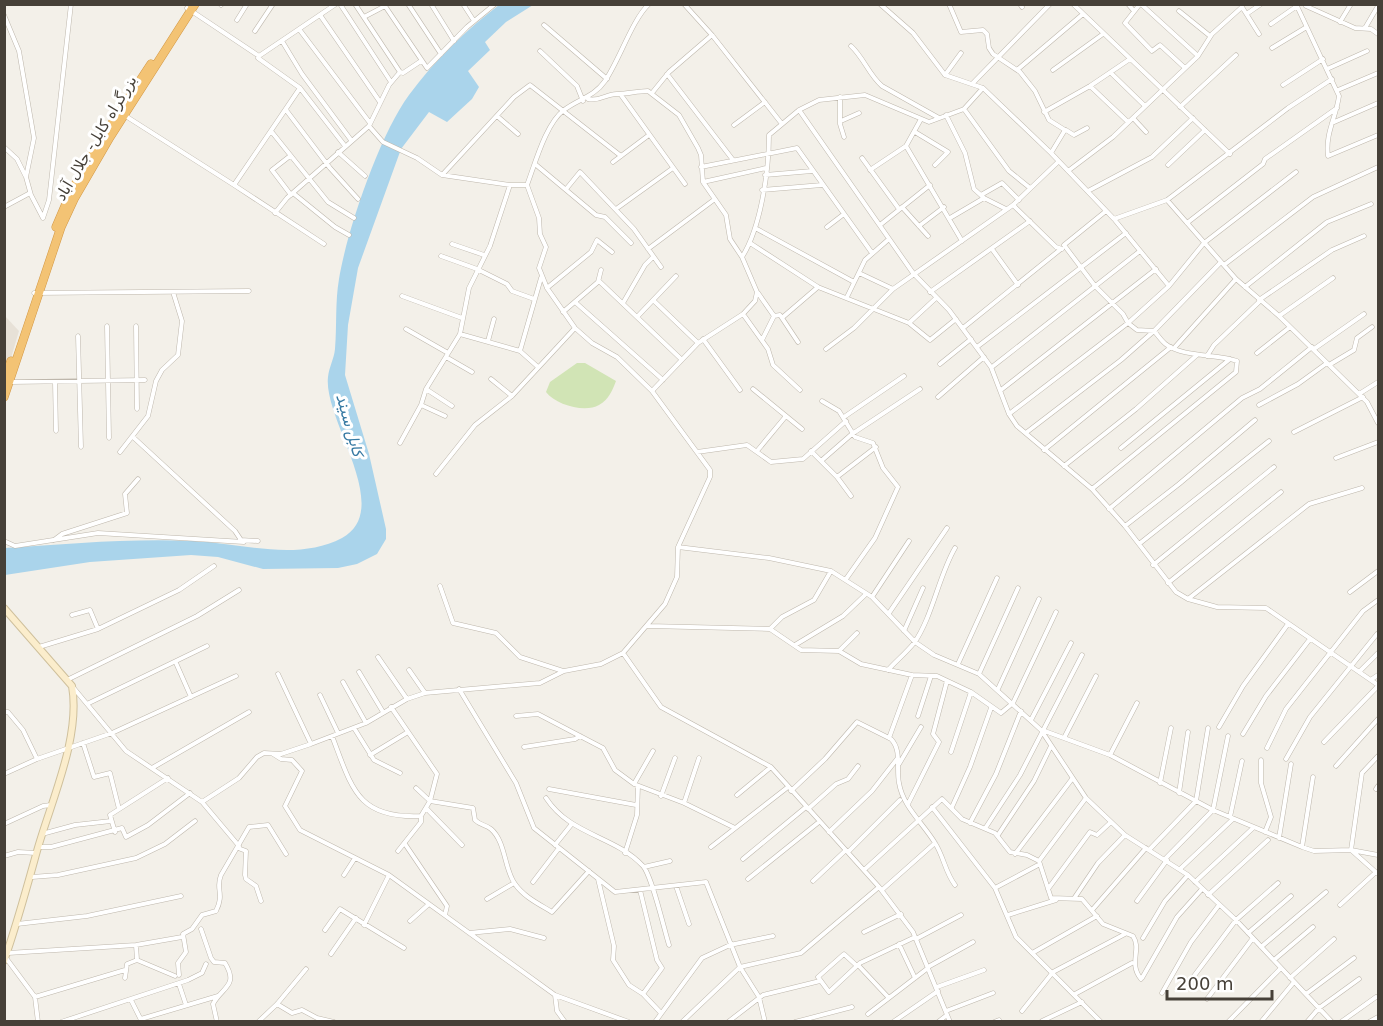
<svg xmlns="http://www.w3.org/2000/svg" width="1383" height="1026" font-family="'DejaVu Sans',Vazirmatn,sans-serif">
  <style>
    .residential { fill: #e7e1d7 }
    .green { fill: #d1e4b5 }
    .water { fill: #aad4eb }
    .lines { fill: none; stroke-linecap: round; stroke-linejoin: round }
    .street-casing { stroke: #beb7ac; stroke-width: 5 }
    .secondary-casing { stroke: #cfc09c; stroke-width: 8 }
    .highway-casing { stroke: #d29744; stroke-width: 9 }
    .street { stroke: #fff; stroke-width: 4 }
    .secondary { stroke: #fbedcc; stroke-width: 6 }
    .highway { stroke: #f3c374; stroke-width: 8 }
    .labels { text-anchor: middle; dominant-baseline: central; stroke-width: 6; stroke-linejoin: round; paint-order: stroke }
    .street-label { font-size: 15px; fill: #464038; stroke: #fff }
    .water-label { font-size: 16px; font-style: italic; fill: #377aa3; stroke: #fff }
  </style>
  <rect width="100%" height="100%" fill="#f3f0e9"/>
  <path class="residential" d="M5 316 19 331 5 378Z"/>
  <path class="green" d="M577 363H585L616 381C612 391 609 399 599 405 585 413 556 405 546 392L550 382Z"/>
  <path class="water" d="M499 5H533L506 22 485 42 490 50 468 71 479 87 472 99 447 122 429 112 401 149 358 268 348 325 345 375 369 454 386 529V539L377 554 357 564 338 568 263 569 218 557 191 555 90 562 5 575V548C67 544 131 538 193 541 241 543 296 562 342 538 395 509 323 420 328 377 329 367 334 359 335 349 337 326 335 302 339 279 347 230 380 134 409 95 434 61 466 30 499 5Z"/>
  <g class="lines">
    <g class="street-casing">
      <path id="street" d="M340 4 391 82
        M408 4 441 54
        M431 4 454 41
        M463 4 474 21
        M684 4 712 35 782 124
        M880 4 913 33 945 75 983 88 1051 153 1114 219 1169 286
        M949 4 961 32 983 30 987 34 989 48 993 54 1020 72 1035 91 1049 120 1065 130 1051 153
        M1020 4 1022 7
        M1073 4 1230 154
        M1128 4 1134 11
        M1140 4 1125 23 1152 51 1160 45 1185 68
        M1141 4 1198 56
        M1296 4 1339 96C1336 118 1325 133 1328 156L1378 135
        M221 5 222 4
        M1306 6 1355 28 1371 29 1378 34
        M187 8 259 56 336 4
        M1179 11 1210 36
        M1248 13 1261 4
        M4 15 19 51 34 138 26 177 31 195 43 218 49 200 71 4
        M320 15 380 102
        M364 17 385 6 427 68 467 27 495 4
        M237 20 247 4
        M1340 22 1351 4
        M1271 24 1297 6
        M544 25 607 79
        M1365 28 1378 6
        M299 29 370 123
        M255 31 273 4
        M282 41 302 74 351 140
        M851 46C864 58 869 75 882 86L939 118
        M1272 48 1305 28
        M540 51 577 86 583 101
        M259 56 258 58 300 88 234 185 324 244
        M1327 69 1367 51
        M1017 70 1083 14
        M1053 70 1103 34
        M400 72 403 73 421 61
        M1111 73 1145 106
        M667 74 733 160
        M945 75 961 53
        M972 84 1050 4
        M1283 85 1323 59
        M1090 86 1128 122
        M300 88 345 146
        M1338 90 1378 73
        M652 93 669 72 712 35
        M621 95 685 184
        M840 97V124L844 137
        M588 99C600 102 607 93 618 94 628 94 637 91 648 91L679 115 698 148 701 155 703 182 726 215 730 239 742 257
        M1180 107 1236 55
        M964 109 1009 171 1030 188
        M286 110 330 168 358 199
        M799 110 913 273 949 310 991 367 1009 414 1017 426 1092 489 1125 526 1176 592 1188 599 1217 607 1266 608 1378 685
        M1044 112 1090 86 1130 59
        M124 115 234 185
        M946 115 965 153 974 189 984 198 1006 209
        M497 116 518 134
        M1133 118 1146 132
        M841 121 859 113
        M1332 123 1378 103
        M734 125 765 102
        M369 126 383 142 417 158 442 175 510 185H527C535 164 546 123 564 110 578 99 594 97 605 81 620 59 632 20 649 4
        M1066 130 1074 135 1087 128
        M271 131 328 202 354 218
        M915 132 948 152 935 165
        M906 146 962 241
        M4 147 17 159 25 175
        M338 152 365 176
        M290 156 272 170 291 195
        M862 158 899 209
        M613 162 649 135
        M535 164 596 215 605 217 631 243
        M1168 165 1205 130
        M701 167 797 148 872 253
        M870 170 906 146 921 119
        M1068 171 1113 137 1198 56 1212 34 1242 7 1259 34
        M443 174 514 97 530 85 621 156
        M765 175 812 171
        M703 182 766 168
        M527 185 539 218 540 234 546 247 539 268 547 288 575 328 592 343 617 357 652 391 710 470V477L678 547
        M567 188 580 172 634 229 661 267
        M762 190 822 185
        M1088 191 1152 157 1193 118
        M293 193 335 227 349 235
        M981 195 1002 183 1019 200
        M1167 200 1236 279 1279 316 1367 402 1378 423
        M1013 205 1056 247 1062 249
        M4 207 30 193
        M902 207 928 236
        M616 209 673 168
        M275 213 287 198 369 126 389 85 400 72 355 4
        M950 218 984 198
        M1114 219 1167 200 1288 108 1332 79
        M1187 223 1263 164 1265 159 1337 108
        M880 225 930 185
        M919 226 944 207
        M827 227 844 214
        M757 229 854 282
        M750 243 818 287 909 323 935 299
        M452 244 484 255
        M648 249 715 199
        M992 249 1018 285
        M441 256 477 269 507 284 512 291 534 299
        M1224 265 1313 197 1378 167
        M859 273 893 289
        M599 281 681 359
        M1245 287 1327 222 1371 204
        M547 288 591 252 597 240 612 252
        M930 292 1030 221
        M34 293 249 291
        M758 293 774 316
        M402 296 462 318
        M847 297 865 260 889 239
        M653 300 698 343
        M1259 300 1332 250 1364 236
        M575 302 663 380
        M623 303 645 265 653 257
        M563 312 598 282 601 270
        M743 314 768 349 773 365 800 390
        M1279 316 1333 278
        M637 317 676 276
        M783 317 818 287
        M909 323 930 340 956 319
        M107 326 109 438
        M136 326 137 409
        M963 328 1061 249
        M406 329 448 353
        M460 334 520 351 538 367
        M78 336 81 447
        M703 339 740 390
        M762 340 774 316 780 315 798 342
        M488 341 494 319
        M977 347 1126 233
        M1175 347 1236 279
        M826 349 854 328 893 289 1013 205 1058 162
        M1314 349 1364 314
        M520 351 541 278
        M1257 353 1290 327
        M1207 356 1214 345 1260 301
        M446 357 472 372
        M940 364 971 339
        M1329 365 1354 350 1357 338 1372 327
        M992 367 1140 251
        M491 379 512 396
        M11 382 145 380
        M55 382 56 431
        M426 389 452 406
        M753 389 802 429
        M1001 390 1156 269
        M652 391 698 343 743 314 755 301 757 292 742 257C761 227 769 170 769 135L799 110 819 100 865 95 929 122 964 109 983 88
        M1359 394 1378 382
        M938 397 984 357
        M822 401 839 411 855 437 873 443 883 468 898 487 875 538 846 579
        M421 405 445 416
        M1259 405 1298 384 1327 363
        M1009 414 1128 323 1169 286 1204 243 1296 172
        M844 417 904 376
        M1027 432 1121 360 1154 331 1221 262
        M1294 432 1363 397
        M133 437 235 531 241 540 258 541
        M400 443 421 405 426 389 460 334 469 288 490 246 510 185
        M1121 448 1230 359
        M1044 450 1171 347
        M757 451 786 416
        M811 451 837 477 851 496
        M120 452 148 416 156 381 162 370 178 355 182 321 173 292
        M697 452 747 445 771 462 803 459 846 421
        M1336 458 1378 442
        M821 461 852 434 920 389
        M1064 466 1136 409 1197 355
        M436 474 475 425 512 396 575 328
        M837 477 876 447
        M1092 489 1236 372 1237 361C1218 354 1183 357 1167 345 1162 342 1158 335 1154 331L1137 330 1128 323 1123 314 1095 286 1064 245 1106 211
        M1109 509 1242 398 1260 389 1312 347
        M1125 526 1179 484 1255 420
        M54 540 62 534 127 513 125 494 138 479
        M4 541 15 546 98 533 244 542
        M1139 544 1269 441
        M1153 565 1274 467
        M1168 583 1281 492
        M440 586 453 623 496 633 520 657 563 671
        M1350 592 1378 571
        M872 597 909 541
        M1188 599 1309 504 1362 488
        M889 613 947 528
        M72 615 90 610 98 629
        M648 626 770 629 801 650 839 651 861 664 912 675 937 676 971 692 1001 713 1013 703 1056 612
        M770 629 782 617 814 600 831 571
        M904 631 923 588
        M795 645 843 616 866 594
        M39 647 98 629 179 590 214 566
        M839 651 857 633
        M623 653 661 707 771 767 879 887 913 932 950 1022
        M378 657 407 699
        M176 663 191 697
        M958 664 997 578
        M409 670 425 693
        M888 670C896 661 906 653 914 643 932 618 939 575 955 548
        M1360 671 1378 653
        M359 672 383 712
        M278 674 311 744
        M979 674 1018 588
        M1372 679 1378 675
        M67 680 197 616 239 590
        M343 682 366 723
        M72 686 126 751 202 802 239 778 257 757 264 753 281 754 311 744 366 723 407 699 425 693 540 683 564 671 601 664 623 653 665 604 677 577 678 547 769 558 831 571 872 597 915 642 934 655 979 674 1041 730 1086 798 1125 835 1188 875 1236 920 1332 1022
        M459 689 516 783 534 828 615 892 706 882 740 967 759 997 765 1022
        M998 689 1039 599
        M320 695 338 733
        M89 703 207 646
        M4 712H8L23 730 37 759
        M516 716 538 714 580 736 603 748 615 770 634 784 684 803 735 828
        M918 716 931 676
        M1031 720 1071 643
        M1219 727 1243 686 1288 624
        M354 728 374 760 400 773
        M1042 730 1110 755 1213 810 1302 847 1314 851 1351 850 1378 855
        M1243 734 1266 696 1310 639
        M332 736C352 788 357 819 421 816L430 801 437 774 391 707
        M889 738 912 675
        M1064 738 1096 676
        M1324 742 1378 686
        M83 743 94 777 110 773 119 809
        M524 747 575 739 580 736
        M1267 748 1286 709 1363 611 1378 600
        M951 752 971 692
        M273 754 281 759 292 760 302 771 285 806 300 830 389 875 555 995 629 1022
        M370 755 408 732
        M1110 755 1137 703
        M1378 756 1362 773 1351 850 1378 874
        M1286 759 1310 717 1377 634
        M1261 760V783L1271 817 1265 832
        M899 764 921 727
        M1336 766 1378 719
        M152 768 249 712
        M4 774 37 759 112 733 236 676
        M1160 783 1171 728
        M634 784 653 751
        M416 788 430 801 473 808 475 820C480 825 486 825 491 829 506 842 504 869 515 884 524 897 539 904 552 912L589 871
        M549 789 636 805
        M1376 789 1378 786
        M791 791 825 759 857 722 891 739C902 750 896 769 899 783 903 807 923 823 935 843 944 857 945 872 955 885
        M1179 793 1188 732
        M737 795 771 767
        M661 796 675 758
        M546 798C571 836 614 835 643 866 652 876 664 929 669 945
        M202 802 239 846
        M684 803 699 758
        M908 804 939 742 933 734 947 681
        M932 807 995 888 1016 937 1101 1022
        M952 807 970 767 991 708
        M427 809 462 845
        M808 809 836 784 848 779 858 766
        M1230 817 1242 761
        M970 823 996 774 1021 711
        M4 824 43 806 51 805
        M986 827 1020 775 1082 655
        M115 832 110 815 168 778
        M829 832 872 791 897 759
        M42 834 75 825 111 821
        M998 835 1034 781 1051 746
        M1279 838 1291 764
        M405 844 447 906 445 915
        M555 845 571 825
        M39 847H51L122 828 126 837 148 825 190 793
        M711 847 788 787
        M1302 847 1313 777
        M238 848 246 851 245 875 246 879 256 886 261 901
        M1149 850 1196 801 1208 728
        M398 851 421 822V816
        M848 852 900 800
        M625 853 637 815 638 786
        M1015 854 1072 779
        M4 856 18 852 36 853
        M743 859 806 807
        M1165 859 1213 810 1228 736
        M1039 861 1086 798
        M644 867 670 861
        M1180 869 1233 819
        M864 870 942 799 962 819 995 833 1010 852 1027 855 1039 861 1051 898 1082 899 1103 924 1133 936C1142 950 1128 963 1141 979
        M344 875 355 858
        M32 877 58 875 136 858 165 844 195 821
        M598 879 614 946 613 960 629 985 643 994 661 1013
        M748 879 819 822
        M813 881 846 850
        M533 882 559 848
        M1195 882 1253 828
        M676 886 689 924
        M995 888 1040 864
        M1048 889 1090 832 1097 835 1111 822
        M640 890 657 960 662 968 643 994
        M882 890 935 843
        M1208 895 1268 840
        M1075 897 1098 863 1125 835
        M487 899 514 883
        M1137 901 1167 860
        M1340 905 1376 872
        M1093 909 1146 848
        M1008 915 1056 900
        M410 921 429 904
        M17 924 87 916 181 896
        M364 925 389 875
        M201 929 211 958 214 962 225 963C239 986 222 987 213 1004L217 1022
        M325 930 340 909 404 948
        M864 932 901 914
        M469 933 510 929 544 938
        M1248 933 1291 896
        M1143 938 1165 901 1188 875
        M916 939 961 915
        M899 944 915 978
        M136 945 137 960
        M1261 947 1326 892
        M1034 952 1097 916
        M8 953 136 945 182 937
        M331 954 356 918
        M6 958 35 997 38 1022
        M1274 960 1313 927
        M858 965 888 997
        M857 966 844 954 818 977 829 992 860 963 915 937
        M928 967 973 942
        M179 975 178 963 186 952 183 934 192 929 202 915 216 911C225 893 215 889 221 875L249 827 268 825 286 854
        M1194 976 1236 920 1278 883
        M125 978 127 964 137 960 175 976
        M1142 978 1177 917 1202 889
        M1290 978 1334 939
        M179 984 186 1005
        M937 987 984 970
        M1162 993 1191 942 1219 905
        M1075 994 1132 963
        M1306 994 1354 958
        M555 995 557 1011 565 1022
        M35 997 125 970
        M1207 999 1253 938
        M131 1000 141 1020
        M277 1004 292 1013 302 1010 317 1018 334 1022
        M946 1011 993 993
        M1022 1011 1053 972 1125 934
        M868 1014 928 968
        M141 1019 218 996
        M1042 1021 1082 1002
        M61 1022 188 980 202 973 206 964
        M258 1022 277 1004 306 969
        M655 1022 702 958 730 945 773 936
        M682 1022 740 967 801 953 879 887
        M728 1022 763 995 820 981
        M795 1022 852 1007
        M893 1022 938 991
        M938 1022 947 1015
        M994 1022 999 1020
        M1228 1022 1281 968
        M1261 1022 1294 982
        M1307 1022 1319 1008 1359 979
        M1341 1022 1376 997
        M1369 1022 1378 1017"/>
    </g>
    <g class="secondary-casing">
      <path id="secondary" d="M4 608 72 686C81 737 51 801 37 851 27 887 17 924 4 961"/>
    </g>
    <g class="highway-casing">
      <path id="highway" d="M105 134 151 64
        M56 227 71 192 94 152
        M4 381 11 361
        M4 397 61 227 74 199 110 137 195 4"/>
    </g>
    <use href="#street" class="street"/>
    <use href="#secondary" class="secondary"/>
    <use href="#highway" class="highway"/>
  </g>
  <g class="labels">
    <g class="street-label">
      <text transform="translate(96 138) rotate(-59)">بزرگراه کابل- جلال آباد</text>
    </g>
    <g class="water-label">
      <text transform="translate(350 425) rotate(74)">کابل سيند</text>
    </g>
  </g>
  <rect width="1383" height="1026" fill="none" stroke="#464038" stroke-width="12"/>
  <path d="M1167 990v9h105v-9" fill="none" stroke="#464038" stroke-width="3"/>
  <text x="1176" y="990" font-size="18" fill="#464038" stroke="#ffffff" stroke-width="4.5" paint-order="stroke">200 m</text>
</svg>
